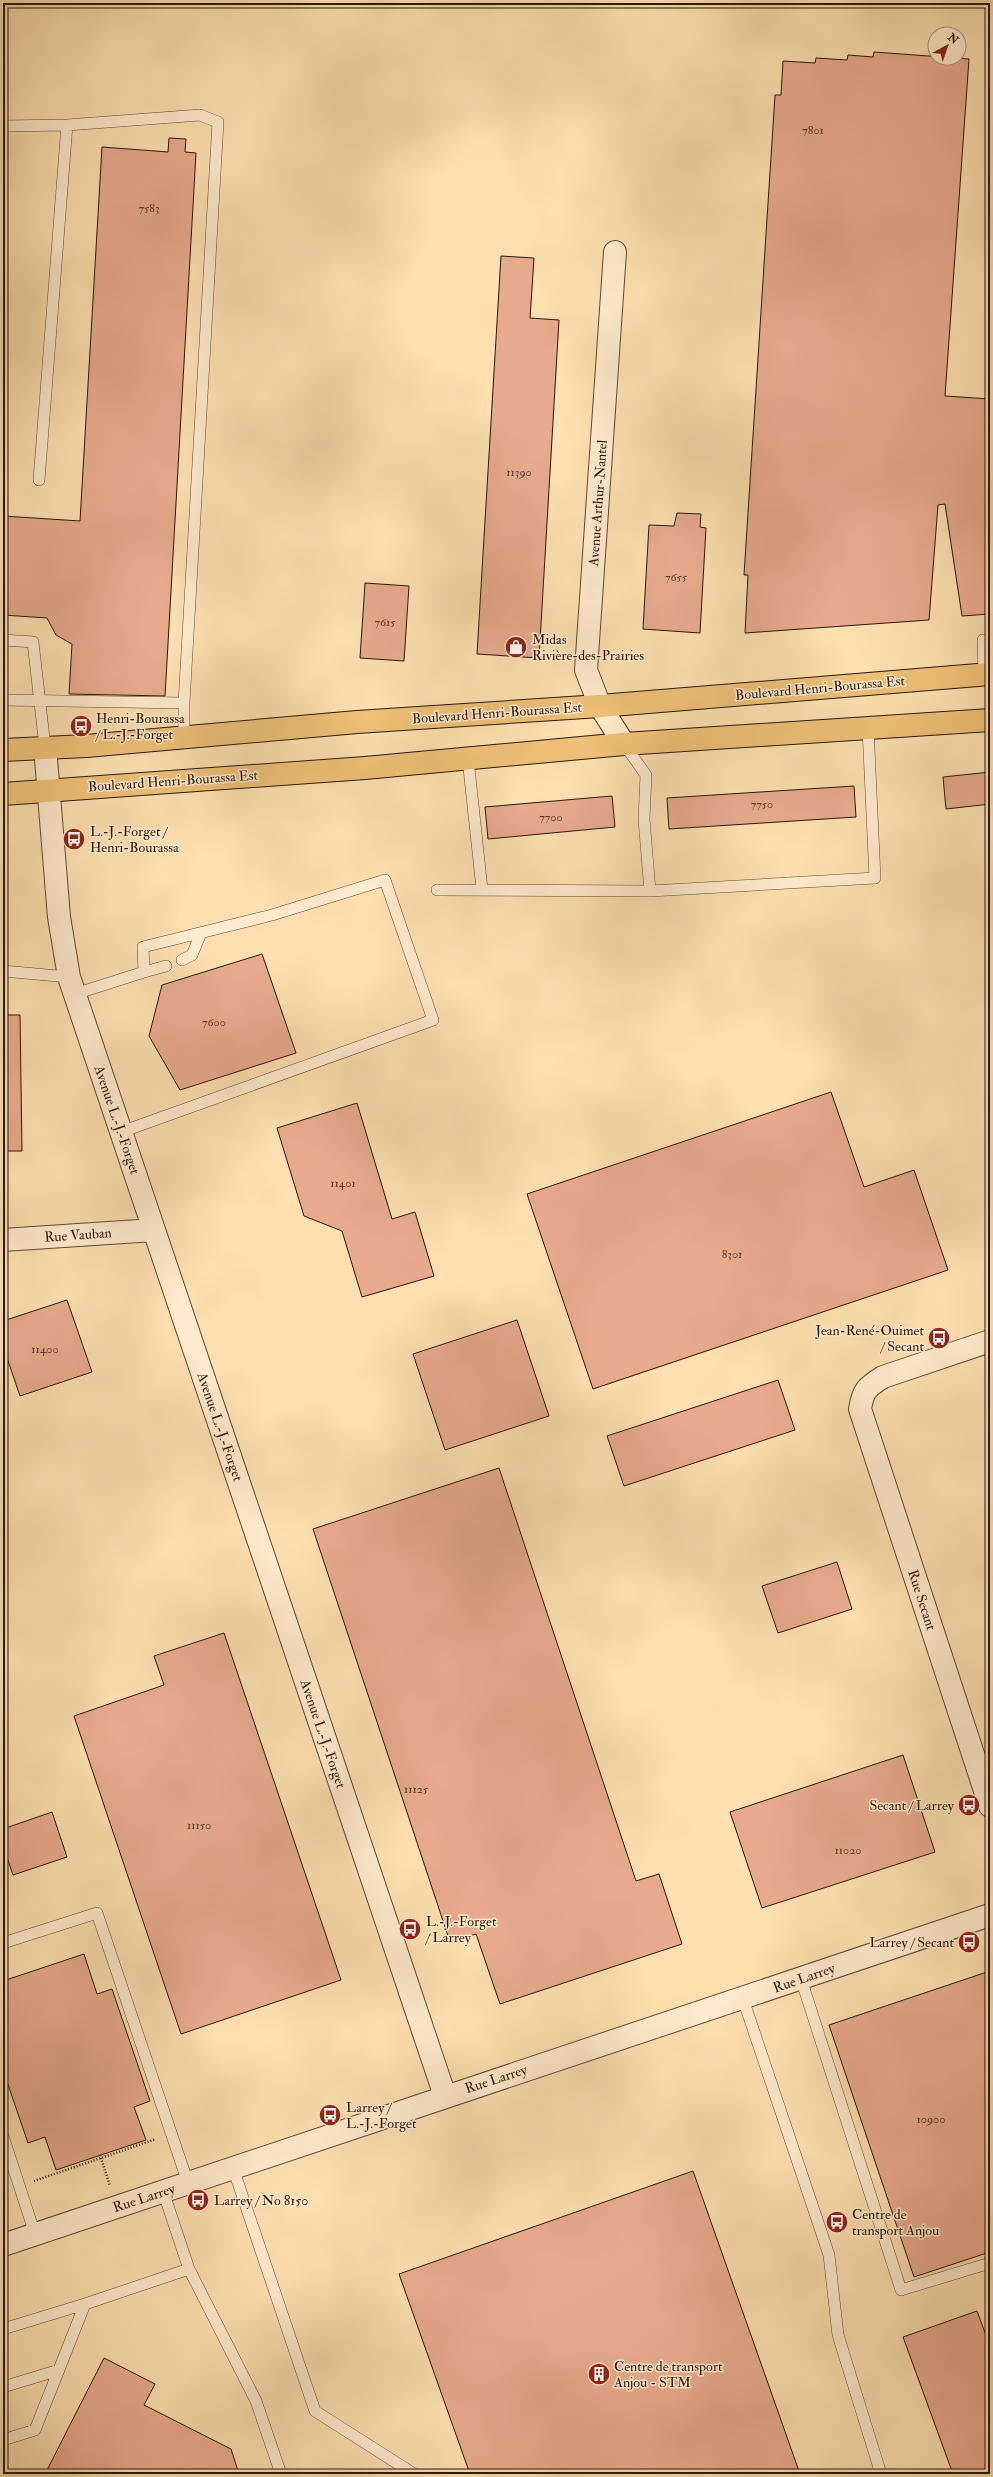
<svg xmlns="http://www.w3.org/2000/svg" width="993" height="2477" font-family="'IM FELL Double Pica',serif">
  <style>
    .building { fill: #e7aa8d; stroke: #271707 }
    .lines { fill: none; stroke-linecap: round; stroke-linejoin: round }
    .service-casing { stroke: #5c4931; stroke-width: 12 }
    .minor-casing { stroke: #5c4931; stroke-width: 24 }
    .primary-casing { stroke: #271707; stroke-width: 24 }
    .path { stroke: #271707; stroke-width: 2.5; stroke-dasharray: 1 2; stroke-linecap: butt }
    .service { stroke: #feeacc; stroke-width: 11 }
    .minor { stroke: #feeacc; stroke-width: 22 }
    .primary { stroke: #eec078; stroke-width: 22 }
    .labels { text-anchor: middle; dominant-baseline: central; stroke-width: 3; stroke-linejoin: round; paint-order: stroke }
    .number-label { font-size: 12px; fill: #573c28 }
    .street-label { font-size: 14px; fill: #271707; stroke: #feeacc }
    .poi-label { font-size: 14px; fill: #271707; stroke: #feeacc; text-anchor: start }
  </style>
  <rect width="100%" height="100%" fill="#fddfb0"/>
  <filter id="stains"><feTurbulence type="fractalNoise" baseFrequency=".005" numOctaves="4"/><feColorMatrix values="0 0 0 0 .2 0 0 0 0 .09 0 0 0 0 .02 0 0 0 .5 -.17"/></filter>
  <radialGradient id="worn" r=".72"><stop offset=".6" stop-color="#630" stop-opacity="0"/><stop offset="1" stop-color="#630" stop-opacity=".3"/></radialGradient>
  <path class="building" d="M874 52 969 59 945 396 990 399V614L962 616 945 504 938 505 929 620 745 633 748 575H744L775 95H781L783 61 815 63 816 58 847 60 848 55 873 57Z
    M169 138 186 139 185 152 196 153 165 696 69 694 72 644 56 635 47 618 3 615V516L80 521 102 147 168 152Z
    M501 256 534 258 530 318 559 320 539 658 477 654Z
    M677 513 701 514 700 527 706 528 700 633 643 629 649 525 674 526Z
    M365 583 409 586 404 661 360 658Z
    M990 772V804L946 809 943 777Z
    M854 786 856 817 669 829 667 798Z
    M612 796 615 827 488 839 485 807Z
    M262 954 296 1053 180 1090 149 1036 162 985Z
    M3 1015H20L22 1151H3Z
    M831 1092 864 1187 914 1170 948 1270 593 1389 527 1194Z
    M357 1103 392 1219 415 1212 434 1276 362 1297 342 1231 304 1216 277 1128Z
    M67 1300 92 1372 20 1396 3 1346V1321Z
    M517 1320 549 1416 445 1450 413 1354Z
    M778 1380 795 1430 624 1486 607 1436Z
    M499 1468 636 1881 659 1874 682 1944 500 2004 476 1934 450 1942 313 1529Z
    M837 1562 852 1609 778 1633 762 1586Z
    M224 1633 341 1980 181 2034 74 1716 164 1685 154 1656Z
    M903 1755 935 1852 762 1908 730 1812Z
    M52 1812 67 1857 13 1875 3 1846V1829Z
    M84 1954 97 1994 112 1989 150 2101 134 2107 146 2140 56 2170 45 2137 28 2143 3 2070V1981Z
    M990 1971V2252L914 2277 829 2025Z
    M693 2171 800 2474H470L399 2274Z
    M977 2311 990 2346V2474H953L903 2337Z
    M104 2358 155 2384 144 2405 231 2449 239 2474H45Z"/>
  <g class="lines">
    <g class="service-casing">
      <path id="service" d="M3 126 67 125 200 115 218 122 184 703V737
        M39 480 67 125
        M3 640 33 642 45 747
        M984 674 983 640H990
        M3 700 184 703
        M624 744 646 775 644 819 650 891 875 878 868 728
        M468 759 482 889
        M437 890 650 891
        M182 960 192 955 201 933
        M3 971 69 977
        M144 972 166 966
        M75 994 144 972 143 947 272 915 385 880 433 1020 121 1132
        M3 1943 97 1913 188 2183
        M801 1979 901 2290 990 2263
        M743 1999 829 2255 838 2335 881 2474
        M3 2136 35 2234
        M233 2168 315 2411 414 2474
        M163 2191 189 2269 256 2401 281 2474
        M3 2329 85 2304
        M3 2387 59 2370
        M3 2440 35 2430 85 2304 189 2269"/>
    </g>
    <g class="minor-casing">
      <path id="minor" d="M615 252 586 670 600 706 624 744
        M45 747 59 917 69 977 445 2096
        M3 1240 154 1230
        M990 1341 883 1377C867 1387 863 1390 860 1409L990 1806
        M3 2245 990 1915"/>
    </g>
    <g class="primary-casing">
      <path id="primary" d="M3 750 86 746 357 722 600 706 990 674
        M3 794 365 768 624 744 990 720"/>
    </g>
    <path class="path" d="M100 2155 110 2186
      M34 2181 156 2139"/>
    <use href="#service" class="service"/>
    <use href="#minor" class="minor"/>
    <use href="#primary" class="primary"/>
  </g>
  <defs>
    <g id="shop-disc" transform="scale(1.15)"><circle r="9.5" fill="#8f2418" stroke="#feeacc"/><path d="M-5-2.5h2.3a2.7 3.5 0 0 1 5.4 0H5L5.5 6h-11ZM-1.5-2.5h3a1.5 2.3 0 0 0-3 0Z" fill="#fff"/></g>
    <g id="bus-disc" transform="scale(1.15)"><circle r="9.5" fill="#8f2418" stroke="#feeacc"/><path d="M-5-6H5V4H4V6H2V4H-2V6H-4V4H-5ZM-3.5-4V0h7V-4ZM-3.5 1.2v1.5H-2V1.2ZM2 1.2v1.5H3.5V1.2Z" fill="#fff"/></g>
    <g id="building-disc" transform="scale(1.15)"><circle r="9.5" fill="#8f2418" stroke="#feeacc"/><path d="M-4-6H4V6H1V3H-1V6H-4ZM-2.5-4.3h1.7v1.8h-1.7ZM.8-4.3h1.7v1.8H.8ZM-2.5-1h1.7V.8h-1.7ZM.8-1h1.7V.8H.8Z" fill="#fff"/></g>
  </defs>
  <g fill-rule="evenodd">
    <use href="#shop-disc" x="516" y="647"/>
    <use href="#bus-disc" x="81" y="726"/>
    <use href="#bus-disc" x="74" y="839"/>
    <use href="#bus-disc" x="939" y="1338"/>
    <use href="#bus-disc" x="969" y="1805"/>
    <use href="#bus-disc" x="410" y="1929"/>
    <use href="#bus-disc" x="969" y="1942"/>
    <use href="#bus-disc" x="330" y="2115"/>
    <use href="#bus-disc" x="198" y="2200"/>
    <use href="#bus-disc" x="837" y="2222"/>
    <use href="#building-disc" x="599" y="2374"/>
  </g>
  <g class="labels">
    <g class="number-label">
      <text x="813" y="130">7801</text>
      <text x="149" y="208">7583</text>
      <text x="519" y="472">11390</text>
      <text x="676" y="577">7655</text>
      <text x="385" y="622">7615</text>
      <text x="762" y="804">7750</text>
      <text x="551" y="817">7700</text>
      <text x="214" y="1022">7600</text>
      <text x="343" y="1183">11401</text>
      <text x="732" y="1254">8301</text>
      <text x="45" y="1349">11400</text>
      <text x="416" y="1789">11125</text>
      <text x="199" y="1825">11150</text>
      <text x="848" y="1850">11020</text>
      <text x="931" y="2119">10900</text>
    </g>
    <g class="street-label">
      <text transform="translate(598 503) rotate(-86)">Avenue Arthur-Nantel</text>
      <text transform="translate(820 688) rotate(-5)">Boulevard Henri-Bourassa Est</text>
      <text transform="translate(497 713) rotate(-4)">Boulevard Henri-Bourassa Est</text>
      <text transform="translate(173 781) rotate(-4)">Boulevard Henri-Bourassa Est</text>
      <text transform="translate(117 1120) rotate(71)">Avenue L.-J.-Forget</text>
      <text transform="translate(78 1235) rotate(-4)">Rue Vauban</text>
      <text transform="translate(220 1427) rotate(71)">Avenue L.-J.-Forget</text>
      <text transform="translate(922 1600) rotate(72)">Rue Secant</text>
      <text transform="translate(323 1734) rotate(71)">Avenue L.-J.-Forget</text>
      <text transform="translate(804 1978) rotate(-19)">Rue Larrey</text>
      <text transform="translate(496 2079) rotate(-18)">Rue Larrey</text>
      <text transform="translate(144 2198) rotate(-18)">Rue Larrey</text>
    </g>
    <g class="poi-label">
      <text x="532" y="639">Midas<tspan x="532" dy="16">Rivière-des-Prairies</tspan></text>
      <text x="96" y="718">Henri-Bourassa<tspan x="96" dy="16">/ L.-J.-Forget</tspan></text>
      <text x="90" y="831">L.-J.-Forget /<tspan x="90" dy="16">Henri-Bourassa</tspan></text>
      <text x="924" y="1330" text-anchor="end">Jean-René-Ouimet<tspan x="924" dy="16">/ Secant</tspan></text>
      <text x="954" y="1805" text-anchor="end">Secant / Larrey</text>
      <text x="426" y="1921">L.-J.-Forget<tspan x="426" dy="16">/ Larrey</tspan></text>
      <text x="954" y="1942" text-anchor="end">Larrey / Secant</text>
      <text x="346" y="2107">Larrey /<tspan x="346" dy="16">L.-J.-Forget</tspan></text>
      <text x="214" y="2200">Larrey / No 8150</text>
      <text x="852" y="2214">Centre de<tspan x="852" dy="16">transport Anjou</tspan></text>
      <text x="614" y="2366">Centre de transport<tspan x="614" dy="16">Anjou - STM</tspan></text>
    </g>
  </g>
  <rect width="993" height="2477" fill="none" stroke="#fddfb0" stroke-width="16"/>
  <rect x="4" y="4" width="985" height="2469" fill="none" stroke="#271707" stroke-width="2"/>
  <rect x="8" y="8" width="977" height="2461" fill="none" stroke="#271707"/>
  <g transform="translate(947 46) rotate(40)"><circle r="19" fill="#feeacc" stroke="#a8967d"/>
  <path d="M0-3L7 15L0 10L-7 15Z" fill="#8f2418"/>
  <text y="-6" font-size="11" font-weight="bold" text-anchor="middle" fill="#271707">N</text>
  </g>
  <rect width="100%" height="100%" filter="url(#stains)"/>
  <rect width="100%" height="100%" fill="url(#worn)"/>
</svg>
